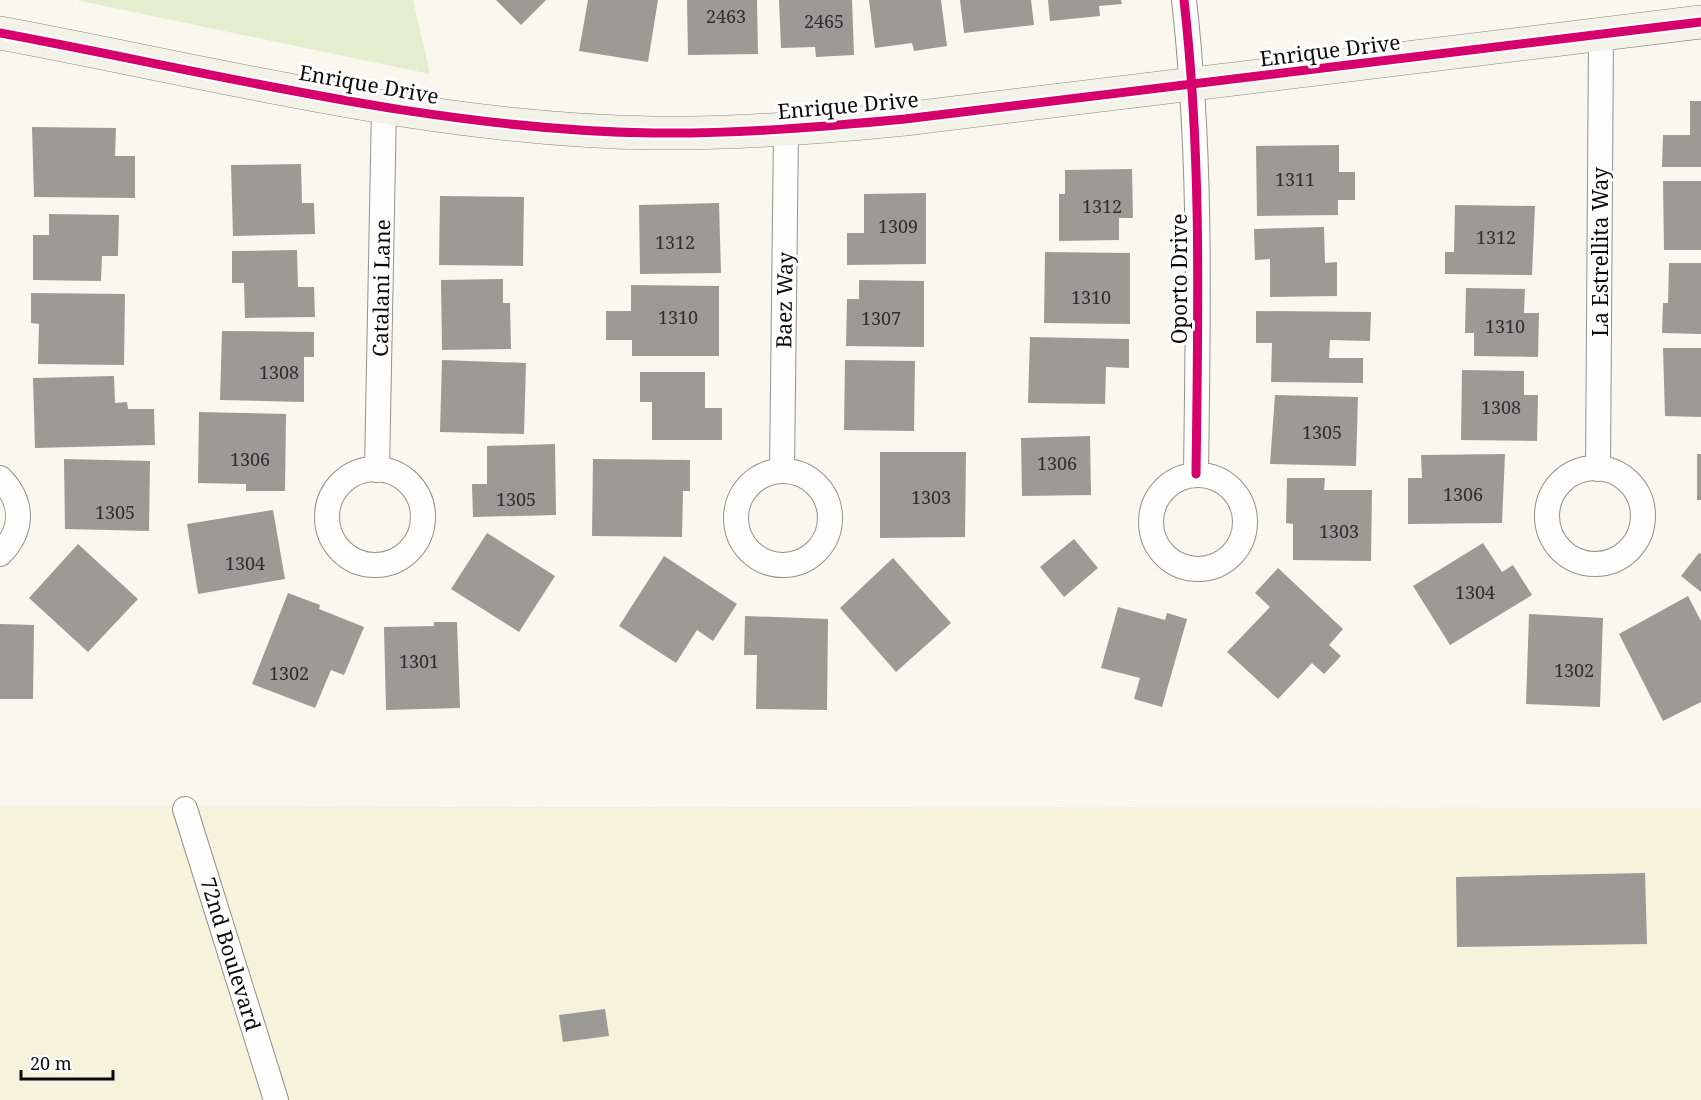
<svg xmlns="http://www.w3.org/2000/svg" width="1701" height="1100" font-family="'Noto Serif',serif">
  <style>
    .farmland { fill: #f6f2db }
    .green { fill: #e3eecf }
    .building { fill: #9c9a95 }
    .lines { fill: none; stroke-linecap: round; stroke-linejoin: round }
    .street-casing { stroke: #93918d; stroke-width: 26 }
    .secondary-casing { stroke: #898884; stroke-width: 34 }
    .street { stroke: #fefefc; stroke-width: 24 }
    .secondary { stroke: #f3f2e8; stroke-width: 33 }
    .cycleway-casing { stroke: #fff; stroke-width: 13 }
    .cycleway { stroke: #d6006c; stroke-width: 9 }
    .labels { text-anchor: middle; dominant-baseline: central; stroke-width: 6; stroke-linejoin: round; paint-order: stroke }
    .number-label { font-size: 18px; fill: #2f2f2e }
    .street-label { font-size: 21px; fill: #0b0b0b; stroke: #fff }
  </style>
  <rect width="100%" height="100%" fill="#faf7ee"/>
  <path class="farmland" d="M0 806 1701 808V1100H0Z"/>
  <path class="green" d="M76 0H413L430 74Z"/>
  <path class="building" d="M496 0H546L521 25Z
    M588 0H658L648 62 579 51Z
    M687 0H757L758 54 688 55Z
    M779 0H852L854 55 816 57 815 47 781 48Z
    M869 0H941L947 46 914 51 912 43 875 48Z
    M960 0H1031L1034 25 964 33Z
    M1048 0H1121L1122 4 1099 6 1100 16 1050 21Z
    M1690 101H1701V167H1662L1663 135H1690Z
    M32 127 116 128 115 156H135V198L34 197Z
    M1339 145V172H1355V200H1338V215L1257 216 1256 146Z
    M301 164 302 203H314L315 234 233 236 231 165Z
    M1132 169 1133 218H1119V240L1059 241V194H1065V170Z
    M1663 181H1701V250H1664Z
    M926 193V264L847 265V233H864V194Z
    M440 196 524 197 523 266 439 265Z
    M719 203 721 273 640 274 639 205Z
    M1455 205 1535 206 1532 275 1445 274V252H1454Z
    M49 214 119 215 118 256H102L101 281 33 280V235H49Z
    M1324 227 1325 263 1337 262V296L1270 297V259L1255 260 1254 229Z
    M297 250 298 287H314L315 317 245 318 244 283H232V251Z
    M1045 252 1130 253V324L1044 323Z
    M1669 263H1701V334L1662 333 1663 303H1668Z
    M503 279V303H510L511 349 442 350 441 280Z
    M859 280 924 281V347L846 346 847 299H859Z
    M631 285 719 286V356H632V340H606V311H631Z
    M1466 288 1525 289 1524 313H1539L1538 357 1474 356V333H1465Z
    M31 293 125 294 124 365 38 364 39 324 31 323Z
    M1256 311 1371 312 1370 341 1330 340 1329 358H1363V383L1271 382 1272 343H1256Z
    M222 331 314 332V357H304V402L220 400Z
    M1030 337 1129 339V368L1106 367 1105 404 1028 403Z
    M1663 348H1701V417L1665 416Z
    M442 360 526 363 524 434 440 432Z
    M845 360 915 361 914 431 844 430Z
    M1462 370 1524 371V395H1538L1537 441 1461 440Z
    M640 372H705V408H722V440H652V402H640Z
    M114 376 115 403 127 402 128 409H154L155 445 35 448 33 378Z
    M1275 395 1358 397 1356 466 1270 464Z
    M199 412 286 414 285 491H246V484L198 483Z
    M1090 436 1091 495 1022 496 1021 438Z
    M555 444 556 515 473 517 472 484H487V446Z
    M880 452H966L965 537 880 538Z
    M1505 454 1502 523 1408 524V478H1422L1421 455Z
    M1697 454H1701V500H1697Z
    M64 459 150 461 149 531 65 529Z
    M593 459 690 460V491H683L682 537 592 536Z
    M1287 478H1325L1324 490H1372L1371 561 1293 560V524L1286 523Z
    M273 510 285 579 198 594 187 524Z
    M487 533 555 576 519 632 451 589Z
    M1074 539 1098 568 1064 597 1040 567Z
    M1483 543 1502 572 1513 565 1532 595 1450 645 1413 586Z
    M78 544 138 599 88 652 29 598Z
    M1699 553 1701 554V592L1681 576Z
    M664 556 737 604 713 641 697 630 676 663 619 626Z
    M893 558 951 623 896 672 840 608Z
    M1278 568 1343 629 1329 645 1341 656 1324 674 1312 663 1278 699 1227 652 1270 607 1255 593Z
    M288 593 320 605 319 609 364 627 344 675 331 670 315 708 252 684Z
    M1688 596 1701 621V702L1663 721 1619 634Z
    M1118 607 1165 620 1167 613 1187 619 1162 707 1134 699 1140 678 1101 668Z
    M1529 614 1603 618 1600 707 1526 704Z
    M745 616 828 619 827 710 756 709 757 655H744Z
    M434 622H457L460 708 386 710 384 627 434 626Z
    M0 624 34 625 33 699H0Z
    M1645 873 1647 944 1457 947 1456 877Z
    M605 1009 609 1036 563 1042 559 1015Z"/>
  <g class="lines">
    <g class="street-casing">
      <path id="street" d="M1184 0C1202 158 1198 315 1196 474
        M1547 516a48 48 0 1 1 96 0a48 48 0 1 1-96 0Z
        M1598 469 1601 35
        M327 517a48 48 0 1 1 96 0a48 48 0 1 1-96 0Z
        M377 470 384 106
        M736 518a47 47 0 1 1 94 0a47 47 0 1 1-94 0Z
        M782 471 786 130
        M1151 522a47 47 0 1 1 94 0a47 47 0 1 1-94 0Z
        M0 478C24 502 24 530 0 554
        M185 809 276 1100"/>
    </g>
    <g class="secondary-casing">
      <path id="secondary" d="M0 33C215 73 433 130 653 133 737 134 821 127 905 119L1701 22"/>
    </g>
    <use href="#street" class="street"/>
    <use href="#secondary" class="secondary"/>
    <g class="cycleway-casing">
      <path id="cycleway" d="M1184 0C1202 158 1198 315 1196 474
        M0 33C215 73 433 130 653 133 737 134 821 127 905 119L1701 22"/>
    </g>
    <use href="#cycleway" class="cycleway"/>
  </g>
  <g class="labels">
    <g class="number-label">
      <text x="726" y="16">2463</text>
      <text x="824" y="21">2465</text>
      <text x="1295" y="179">1311</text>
      <text x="1102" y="206">1312</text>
      <text x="898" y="226">1309</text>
      <text x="1496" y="237">1312</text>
      <text x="675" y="242">1312</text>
      <text x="1091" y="297">1310</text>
      <text x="678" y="317">1310</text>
      <text x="881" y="318">1307</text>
      <text x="1505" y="326">1310</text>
      <text x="279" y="372">1308</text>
      <text x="1501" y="407">1308</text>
      <text x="1322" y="432">1305</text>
      <text x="250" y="459">1306</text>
      <text x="1057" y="463">1306</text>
      <text x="1463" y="494">1306</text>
      <text x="931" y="497">1303</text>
      <text x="516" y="499">1305</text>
      <text x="115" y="512">1305</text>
      <text x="1339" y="531">1303</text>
      <text x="245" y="563">1304</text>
      <text x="1475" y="592">1304</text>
      <text x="419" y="661">1301</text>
      <text x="1574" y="670">1302</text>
      <text x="289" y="673">1302</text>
    </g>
    <g class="street-label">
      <text transform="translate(1330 50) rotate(-7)">Enrique Drive</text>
      <text transform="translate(369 84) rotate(10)">Enrique Drive</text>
      <text transform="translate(848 105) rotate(-5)">Enrique Drive</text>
      <text transform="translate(1600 252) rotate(-90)">La Estrellita Way</text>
      <text transform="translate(1179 279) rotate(-90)">Oporto Drive</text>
      <text transform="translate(381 288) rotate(-89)">Catalani Lane</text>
      <text transform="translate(784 300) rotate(-89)">Baez Way</text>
      <text transform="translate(231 954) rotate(73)">72nd Boulevard</text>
    </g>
  </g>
  <path d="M21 1070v9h92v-9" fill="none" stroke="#0b0b0b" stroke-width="3"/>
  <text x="30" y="1070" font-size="18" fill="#0b0b0b" stroke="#ffffff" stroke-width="4.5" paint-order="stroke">20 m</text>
</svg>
